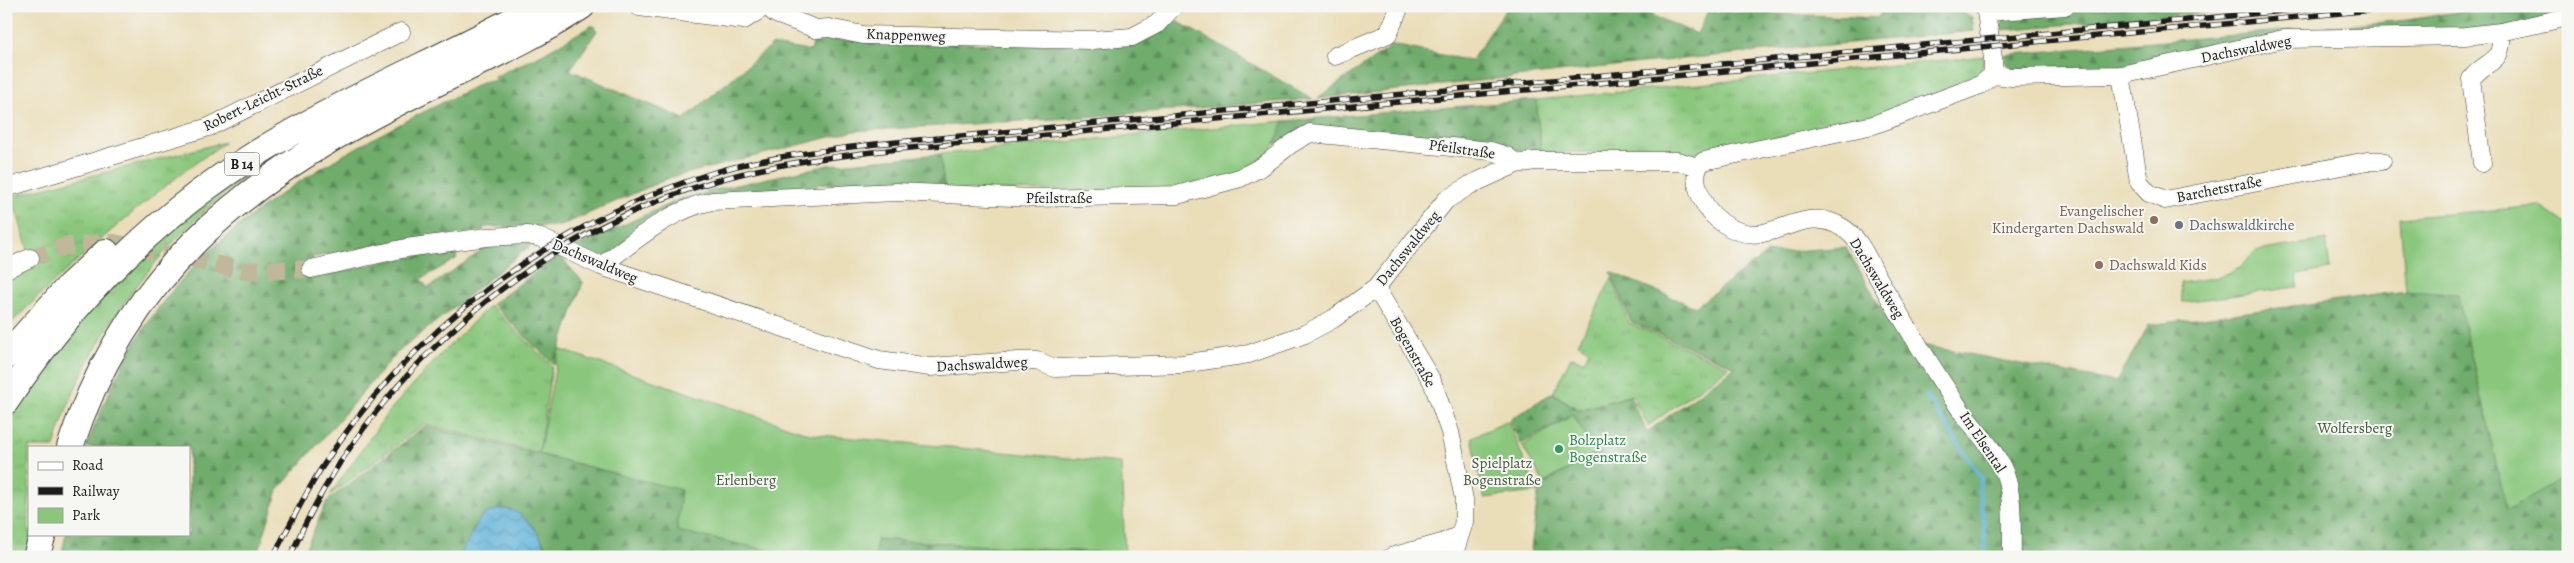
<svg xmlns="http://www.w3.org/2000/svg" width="2574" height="563" font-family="Alegreya,serif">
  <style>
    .grass { fill: url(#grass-tufts); stroke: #53724c }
    .forest { fill: url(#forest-firs); stroke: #466444 }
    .green { fill: #8ac77d; stroke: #53724c }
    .water { fill: url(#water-waves); stroke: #3c667a }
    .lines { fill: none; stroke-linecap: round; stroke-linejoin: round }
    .stream { stroke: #5cb1d8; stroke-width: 4 }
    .minor-tunnel { stroke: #c1b79a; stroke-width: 18; stroke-dasharray: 18 9; stroke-linecap: butt }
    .minor-casing { stroke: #3b3934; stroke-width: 19 }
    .highway-casing { stroke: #3b3934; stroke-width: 28 }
    .minor { stroke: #fff; stroke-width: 18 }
    .highway { stroke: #fff; stroke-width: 26 }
    .rail-casing { stroke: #1c1c1c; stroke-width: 5.5 }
    .rail { stroke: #f6f6f2; stroke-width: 4; stroke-dasharray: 11; stroke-linecap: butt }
    .education-dot { fill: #8d6e63; stroke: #f6f6f2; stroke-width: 2 }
    .worship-dot { fill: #6b7280; stroke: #f6f6f2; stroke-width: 2 }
    .leisure-dot { fill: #2e9e5b; stroke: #f6f6f2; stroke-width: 2 }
    .labels { text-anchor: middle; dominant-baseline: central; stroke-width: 4; stroke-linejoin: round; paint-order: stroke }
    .shield { fill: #f6f6f2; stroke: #5d5d5c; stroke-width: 1 }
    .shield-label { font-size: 14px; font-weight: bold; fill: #1c1c1c }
    .street-label { font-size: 15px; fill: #1c1c1c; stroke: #f6f6f2 }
    .education-label { font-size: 15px; fill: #785e54; stroke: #f6f6f2; text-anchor: end }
    .worship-label { font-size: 15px; fill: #5b616d; stroke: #f6f6f2; text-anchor: start }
    .park-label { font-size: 15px; fill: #42583e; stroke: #f6f6f2 }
    .leisure-label { font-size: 15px; fill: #27864d; stroke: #f6f6f2; text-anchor: start }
  </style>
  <defs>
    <pattern id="grass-tufts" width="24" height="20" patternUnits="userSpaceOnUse" patternTransform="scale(1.25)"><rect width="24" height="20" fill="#8ac77d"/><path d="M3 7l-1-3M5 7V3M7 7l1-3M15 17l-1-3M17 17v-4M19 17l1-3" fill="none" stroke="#76aa6b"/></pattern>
    <pattern id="forest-firs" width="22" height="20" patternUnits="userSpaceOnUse" patternTransform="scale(1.25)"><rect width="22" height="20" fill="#6fac6c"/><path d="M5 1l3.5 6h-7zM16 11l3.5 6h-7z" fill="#5a8b58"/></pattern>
    <pattern id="water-waves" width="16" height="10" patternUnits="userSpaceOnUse" patternTransform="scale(1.25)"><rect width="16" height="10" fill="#5cb1d8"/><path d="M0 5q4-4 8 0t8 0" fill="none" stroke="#4b8fae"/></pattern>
  </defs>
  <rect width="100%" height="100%" fill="#f6f6f2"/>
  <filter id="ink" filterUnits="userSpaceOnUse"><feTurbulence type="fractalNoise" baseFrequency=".02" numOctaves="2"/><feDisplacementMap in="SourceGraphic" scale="10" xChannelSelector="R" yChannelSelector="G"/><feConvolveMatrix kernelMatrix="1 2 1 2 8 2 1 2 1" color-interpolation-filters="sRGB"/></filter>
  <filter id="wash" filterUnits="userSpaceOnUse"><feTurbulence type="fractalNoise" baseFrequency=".0096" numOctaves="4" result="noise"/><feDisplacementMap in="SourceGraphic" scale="20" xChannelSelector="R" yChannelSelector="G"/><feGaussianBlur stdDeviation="1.12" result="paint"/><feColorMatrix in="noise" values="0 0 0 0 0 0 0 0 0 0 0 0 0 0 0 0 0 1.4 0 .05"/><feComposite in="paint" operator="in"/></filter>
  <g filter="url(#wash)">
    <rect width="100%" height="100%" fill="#eadeb9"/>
    <path class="grass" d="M1985 56 1979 77 1865 119 1710 153 1541 152 1536 100Z
      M313 132C289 148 263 163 241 180 156 247 84 342 54 447H29V534H35L29 557H6V410L90 303 200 200Z
      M225 142C146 197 75 260 6 328V277L32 264 12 196Z
      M1612 278 1629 323 1729 367 1648 426 1632 395 1579 410 1553 393 1571 357 1584 361 1589 351 1578 343Z
      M490 305 552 366 539 453 424 424 330 495 389 411 441 354Z"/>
    <path class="forest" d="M1508 6H1585L1595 12 1629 6 1697 34 1708 11 1878 18 1884 6H1948L1972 17 1974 31 1641 63 1316 99 1393 45 1471 61Z
      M2143 6H2283L2002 30 2001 25 2007 15Z
      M2492 6H2568V14L2474 32 2283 38 2122 70H2011L2003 55 2408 20Z
      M1175 20 1313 99 1071 118 854 131 669 178 560 226 484 227 483 231 405 241 313 257 309 279 387 261 458 249 456 259 421 279 428 288 490 245 532 239 531 245 397 353 278 490 257 557H61L66 534H189V447H86C101 410 116 374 136 341 214 212 359 144 488 80L489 82 495 80 494 77 542 54 593 25 597 31 570 70 684 119 772 45 811 51 814 39 892 42 1132 46Z
      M1536 100 1541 152 1311 130 1275 144 1284 121Z
      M940 154 945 191 819 183 811 194 706 200 599 261 573 248 680 199 714 190 828 165Z
      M1846 247 1900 341 2116 382 2149 325 2406 291 2457 293 2507 509 2568 475V557H1530L1539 487 1595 453 1573 415 1521 444 1509 420 1552 393 1579 410 1630 396 1647 432 1735 367 1631 322 1611 272 1695 307 1767 253Z
      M559 255 583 282 554 365 492 304Z
      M425 426 682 490 677 531 802 557H302L327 501Z
      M877 539 1125 554V557H875Z"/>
    <path class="green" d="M1284 121 1272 151 1239 175 1175 190 945 191 940 154Z
      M2540 206 2568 225V475L2507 510 2457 294 2406 291 2400 218Z
      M2326 240 2330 269 2298 275 2297 287 2182 302 2180 283 2220 277 2240 267 2256 251Z
      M559 349 810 434 1121 463 1125 554 877 539 875 557H802L677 531 681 490 539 454Z
      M1573 415 1595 453 1544 483 1522 446Z
      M1508 421 1537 492 1484 498 1472 437Z"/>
    <path class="water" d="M499 509C502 509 508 509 511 510 527 515 547 540 545 557H506L489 553 469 556 461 553 482 515Z"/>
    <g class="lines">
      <path class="stream" d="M1927 396 1981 478 1979 490 1984 521 1985 557"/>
    </g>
  </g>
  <g filter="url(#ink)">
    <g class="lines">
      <path class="minor-tunnel" d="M30 258 67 246 114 243 246 271 311 269"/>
      <g class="minor-casing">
        <path id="minor" d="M766 6 776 14 816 29 829 28 863 35 1092 40 1132 37 1157 24 1174 6
          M1985 6 1993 58V75L1980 85 1873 125 1704 161C1695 167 1695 179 1698 188 1705 216 1734 238 1763 233 1792 227 1814 209 1843 228 1859 238 1867 257 1876 274 1903 321 1931 367 1962 412 1975 430 1993 447 2002 467 2015 494 2011 528 2012 557
          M639 7 744 20 766 6
          M1986 12 2065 6
          M1335 56 1388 34 1400 6
          M1993 75 2012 77 2121 75 2283 39 2465 36 2501 32 2568 17
          M2121 75 2139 182 2149 193 2165 200 2367 161H2382
          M2482 163 2471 79C2488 57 2503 67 2501 32
          M6 188 209 127 401 32
          M601 266C636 240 669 210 712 201L896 192 1033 198 1177 195 1240 178 1263 166 1291 144 1310 133 1491 151 1507 156 1516 164
          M6 269 30 258
          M311 269 406 248 487 237 528 235 541 238 601 266 879 360 930 367 1018 361H1037L1055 368 1182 364 1249 354 1305 334 1333 319 1376 288 1446 200 1470 185 1516 164 1535 161H1678L1698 167
          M1376 288 1432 381 1450 432 1464 499V522L1453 557
          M1391 557 1442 543 1460 535"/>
      </g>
      <g class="highway-casing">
        <path id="highway" d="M6 356 70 285 106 252
          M6 401C71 302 154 218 254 155 345 98 445 58 539 6
          M70 447C126 276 240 183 395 104 457 71 523 45 582 6
          M36 557 43 534"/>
      </g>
      <use href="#minor" class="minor"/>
      <use href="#highway" class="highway"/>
      <g class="rail-casing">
        <path id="rail" d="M273 557C288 528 302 500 319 472 408 331 550 224 709 174 763 157 820 151 876 144L2335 6
          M290 557C367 377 527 238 712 182 770 164 830 157 889 150L2415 6"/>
      </g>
      <use href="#rail" class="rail"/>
    </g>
  </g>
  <g class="education-dot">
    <circle cx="2154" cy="220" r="5"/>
    <circle cx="2099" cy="265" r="5"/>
  </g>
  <circle class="worship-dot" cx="2179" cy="225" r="5"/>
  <circle class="leisure-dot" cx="1559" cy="449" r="5"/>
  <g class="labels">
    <rect class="shield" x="224.5" y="152.5" width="35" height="23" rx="4"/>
    <g class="shield-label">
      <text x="242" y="164">B 14</text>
    </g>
    <g class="street-label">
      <text transform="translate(906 35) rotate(2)">Knappenweg</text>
      <text transform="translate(2246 49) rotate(-11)">Dachswaldweg</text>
      <text transform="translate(263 98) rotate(-26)">Robert-Leicht-Straße</text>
      <text transform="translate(1462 149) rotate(8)">Pfeilstraße</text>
      <text transform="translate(2219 189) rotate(-11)">Barchetstraße</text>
      <text x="1059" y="198">Pfeilstraße</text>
      <text transform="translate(1408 248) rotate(-51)">Dachswaldweg</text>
      <text transform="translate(595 261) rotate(23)">Dachswaldweg</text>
      <text transform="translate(1877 278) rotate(59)">Dachswaldweg</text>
      <text transform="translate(1413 352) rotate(61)">Bogenstraße</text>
      <text transform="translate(982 364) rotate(-3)">Dachswaldweg</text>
      <text transform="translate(1983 442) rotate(56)">Im Elsental</text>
    </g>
    <g class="education-label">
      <text x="2144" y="211">Evangelischer<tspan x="2144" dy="17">Kindergarten Dachswald</tspan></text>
      <text x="2109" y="265" text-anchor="start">Dachswald Kids</text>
    </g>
    <g class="worship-label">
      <text x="2189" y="225">Dachswaldkirche</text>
    </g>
    <g class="park-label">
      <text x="2355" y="428">Wolfersberg</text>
      <text x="1502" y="463">Spielplatz<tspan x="1502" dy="17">Bogenstraße</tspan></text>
      <text x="746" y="480">Erlenberg</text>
    </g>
    <g class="leisure-label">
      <text x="1569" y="440">Bolzplatz<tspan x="1569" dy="17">Bogenstraße</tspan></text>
    </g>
  </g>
  <rect width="2574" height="563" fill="none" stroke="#f6f6f2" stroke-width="25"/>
  <rect x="28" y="446" width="162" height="90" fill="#f6f6f2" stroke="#9f9f9c"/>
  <rect x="38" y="462" width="25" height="8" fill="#ffffff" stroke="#9f9f9c"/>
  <text x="72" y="470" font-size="15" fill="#1c1c1c">Road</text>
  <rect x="38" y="487" width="25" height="8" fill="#1c1c1c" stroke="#9f9f9c"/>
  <text x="72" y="496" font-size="15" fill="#1c1c1c">Railway</text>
  <rect x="38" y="508" width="25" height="15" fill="#8ac77d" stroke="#9f9f9c"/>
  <text x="72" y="520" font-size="15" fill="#1c1c1c">Park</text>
</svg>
